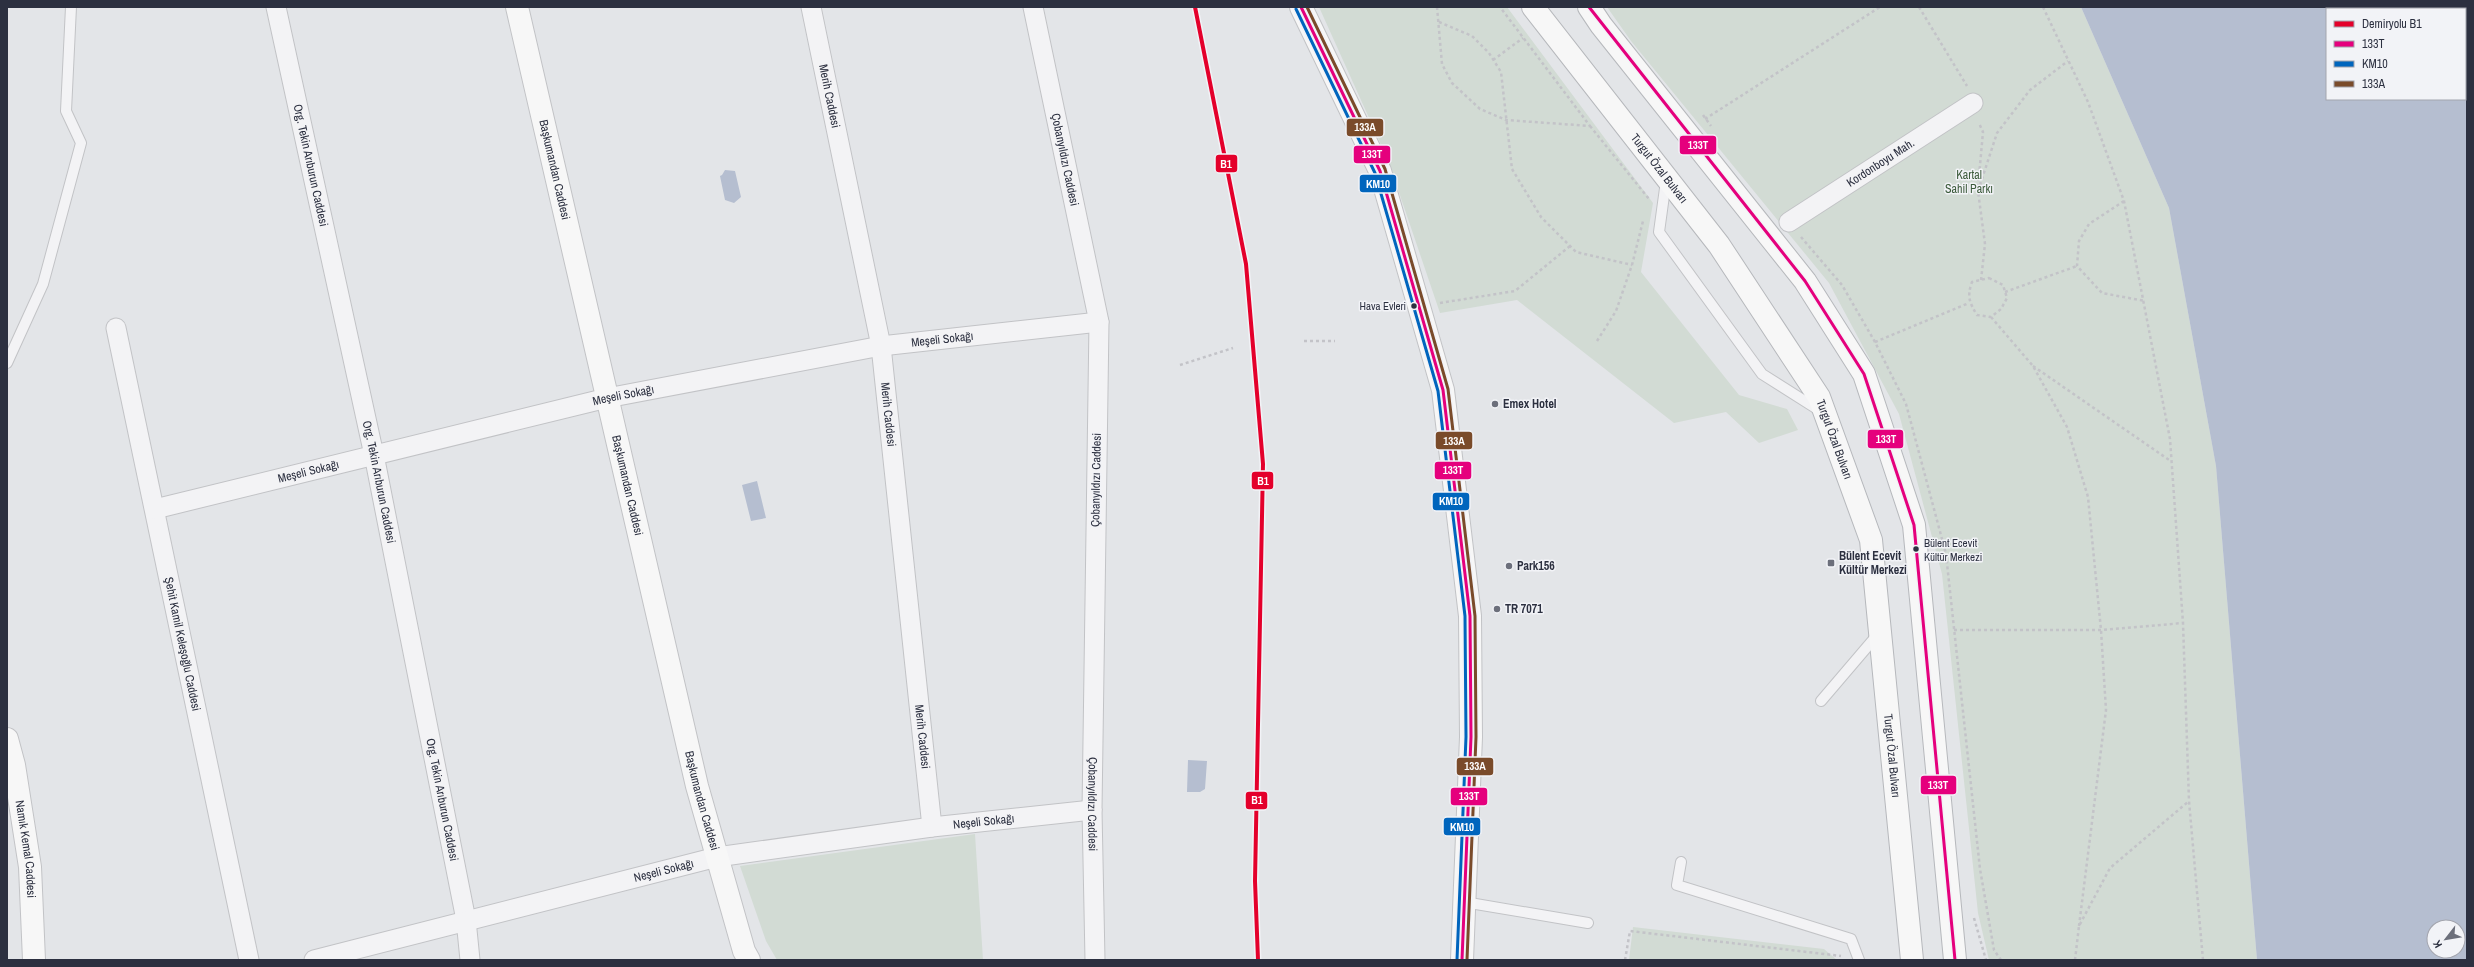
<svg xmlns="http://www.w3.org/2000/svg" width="2474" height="967" font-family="'Archivo Narrow',sans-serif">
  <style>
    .green { fill: #d2dbd4 }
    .water { fill: #b5bed0; fill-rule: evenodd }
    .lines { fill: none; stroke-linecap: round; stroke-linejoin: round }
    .lane-casing { stroke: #c2c3c6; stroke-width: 12 }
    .street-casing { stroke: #c2c3c6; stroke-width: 21 }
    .secondary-casing { stroke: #c2c3c6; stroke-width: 24 }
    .highway-casing { stroke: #b6b8bc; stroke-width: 24 }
    .path { stroke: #c3c3c8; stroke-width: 2.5; stroke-dasharray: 3 3; stroke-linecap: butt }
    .lane { stroke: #f3f3f5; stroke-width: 10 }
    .street { stroke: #f3f3f5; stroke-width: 19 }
    .secondary { stroke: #f7f7f7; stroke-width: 22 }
    .highway { stroke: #f7f7f7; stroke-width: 22 }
    .bus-1-casing { stroke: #f2f3f7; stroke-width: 6 }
    .bus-2-casing { stroke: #f2f3f7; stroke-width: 6 }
    .bus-3-casing { stroke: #f2f3f7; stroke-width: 6 }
    .bus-1 { stroke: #e5007d; stroke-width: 3 }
    .bus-2 { stroke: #0065bd; stroke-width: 3 }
    .bus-3 { stroke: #7a4b2a; stroke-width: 3 }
    .rail-1-casing { stroke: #f2f3f7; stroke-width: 7 }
    .rail-1 { stroke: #e4002b; stroke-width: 4 }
    .bus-dot { fill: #2c3040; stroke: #f2f3f7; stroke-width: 1.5 }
    .poi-dot { fill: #6c6f7b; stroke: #f2f3f7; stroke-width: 1.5 }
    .labels { text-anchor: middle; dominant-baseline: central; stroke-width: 3; stroke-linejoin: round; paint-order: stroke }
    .bus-label { font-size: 11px; fill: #2c3040; stroke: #f2f3f7; text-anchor: end }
    .street-label { font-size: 12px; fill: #2c3040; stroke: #f2f3f7 }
    .park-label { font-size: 12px; fill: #3b5a3a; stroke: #f2f3f7 }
    .poi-label { font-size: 12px; font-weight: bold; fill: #2c3040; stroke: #f2f3f7; text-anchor: start }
    .line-badge { stroke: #f2f3f7; stroke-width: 1.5 }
    .badge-label { font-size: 11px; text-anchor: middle; font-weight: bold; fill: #fff }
  </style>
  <rect width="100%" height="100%" fill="#e3e5e8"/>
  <path class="green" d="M1319 7H1507L1653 203 1641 272 1739 395 1787 409 1798 430 1759 443 1726 412 1674 423 1517 300 1440 313 1388 160Z
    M1607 7H2081L2169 208 2216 466 2257 960H1989L1978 913 1942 574 1899 414 1829 283 1631 41Z
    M975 834 983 960H777L766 941 740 866Z
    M1633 927 1824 949 1837 960H1629Z"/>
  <path class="water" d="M2081 7H2467V960H2257L2216 466 2169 208ZM2327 9H2465V99H2327ZM2434 927H2458V951H2434Z
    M725 170 735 171 741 197 734 203 725 200 720 176 722 175Z
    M757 481 766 518 751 521 742 485Z
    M1188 760 1207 761 1205 789 1200 792H1187Z"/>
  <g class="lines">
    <g class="lane-casing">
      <path id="lane" d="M1666 181 1659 232 1762 374 1822 412
        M7 363 43 284 81 143 66 111 71 7
        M1821 701 1879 633
        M1681 862 1677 885 1851 939 1859 960
        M1464 902 1588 923"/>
    </g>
    <g class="street-casing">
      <g id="street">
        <path id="s1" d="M276 7 374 455 466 920 470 960"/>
        <path id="s2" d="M811 7 881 346 932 827"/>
        <path id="s3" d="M1033 7 1099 322 1092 810 1095 960"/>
        <path id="s4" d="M1789 222 1973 103"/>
        <path id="s5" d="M116 328 249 960"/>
        <path id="s6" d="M155 509 607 398 881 346 1099 322"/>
        <path id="s7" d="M314 960 717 857 932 827 1092 810"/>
      </g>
    </g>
    <g class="secondary-casing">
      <g id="secondary">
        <path id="s8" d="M517 7 697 786 744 951 749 960"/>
        <path d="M1301 7 1380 171 1443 390 1470 616 1471 737 1462 960"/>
        <path id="s9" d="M7 739 14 765 30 867 34 960"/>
      </g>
    </g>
    <g class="highway-casing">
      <g id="highway">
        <path id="s10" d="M1533 7 1719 245 1819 397 1871 540 1912 960"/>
        <path d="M1589 7 1601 25 1805 281 1864 374 1914 525 1955 960"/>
      </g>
    </g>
    <path class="path" d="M1437 7 1442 64 1452 83 1480 109 1506 120 1590 126 1500 7
      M1919 7 1967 86
      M2043 7 2088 102 2124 201 2170 439 2183 623 2189 801 2203 960
      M1439 22 1472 36 1489 53 1501 72 1512 169 1541 217 1576 252 1632 265
      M1493 60 1523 38
      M1703 115 1711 126
      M1705 119 1880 7
      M1590 126 1649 199
      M1978 187 1983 132 1979 123
      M2124 201 2089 224 2079 241 2077 266 2102 293 2145 301
      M1801 237 1842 285 1875 342 1906 404 1946 554 1980 869 1994 950 2001 960
      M1989 278 2003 285 2007 298 2001 309 1991 317 1977 315C1969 302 1967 296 1972 282Z
      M1981 280 1985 244 1978 191 1997 133 2030 90 2068 61
      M2005 292 2077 266
      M1440 303 1515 291 1570 246
      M1991 317 2033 366 2067 427 2088 497 2101 630 2106 710 2079 926
      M1304 341H1335
      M1597 341 1616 311 1632 265 1643 221
      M1875 342 1969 303
      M1180 365 1233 348
      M2033 366 2172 462
      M1954 630H2101L2183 623
      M1974 918 1986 960
      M1625 960 1630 931 1841 956
      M2075 960 2079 926 2110 868 2189 801"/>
    <use href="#lane" class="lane"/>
    <use href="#street" class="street"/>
    <use href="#secondary" class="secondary"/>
    <use href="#highway" class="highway"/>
    <g class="bus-1-casing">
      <path id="bus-1" d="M1301 7 1380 171 1443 390 1470 616 1471 737 1462 960
        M1589 7 1805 281 1864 374 1914 525 1955 960"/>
    </g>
    <g class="bus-2-casing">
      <path id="bus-2" d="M1296 9 1375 173 1438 391 1465 616 1466 737 1457 960"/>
    </g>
    <g class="bus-3-casing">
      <path id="bus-3" d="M1307 7 1385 169 1448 389 1475 616 1476 737 1467 960"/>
    </g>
    <use href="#bus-1" class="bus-1"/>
    <use href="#bus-2" class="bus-2"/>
    <use href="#bus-3" class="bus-3"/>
    <g class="rail-1-casing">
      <path id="rail-1" d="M1195 7 1246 264 1263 464 1255 881 1258 960"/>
    </g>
    <use href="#rail-1" class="rail-1"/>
  </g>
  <g class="bus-dot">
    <circle cx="1414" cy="306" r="3.5"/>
    <circle cx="1916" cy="549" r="3.5"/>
  </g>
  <g class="poi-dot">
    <circle cx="1495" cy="404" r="4"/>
    <rect x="1827" y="559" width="8" height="8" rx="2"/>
    <circle cx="1509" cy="566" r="4"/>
    <circle cx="1497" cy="609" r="4"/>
  </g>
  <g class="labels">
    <g class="bus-label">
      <text x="1406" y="306">Hava Evleri</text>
      <text x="1924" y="543" text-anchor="start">Bülent Ecevit<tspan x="1924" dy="14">Kültür Merkezi</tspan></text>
    </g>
    <g class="street-label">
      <text stroke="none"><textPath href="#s2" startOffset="91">Merih Caddesi</textPath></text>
      <text stroke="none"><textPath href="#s3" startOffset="156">Çobanyıldızı Caddesi</textPath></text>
      <text stroke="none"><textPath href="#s4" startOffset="109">Kordonboyu Mah.</textPath></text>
      <text stroke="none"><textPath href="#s1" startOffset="162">Org. Tekin Arıburun Caddesi</textPath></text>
      <text stroke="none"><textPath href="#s10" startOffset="205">Turgut Özal Bulvarı</textPath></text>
      <text stroke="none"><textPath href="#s8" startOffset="167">Başkumandan Caddesi</textPath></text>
      <text stroke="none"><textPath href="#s6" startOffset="806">Meşeli Sokağı</textPath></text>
      <text stroke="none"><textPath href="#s6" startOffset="482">Meşeli Sokağı</textPath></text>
      <text stroke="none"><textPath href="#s2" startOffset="415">Merih Caddesi</textPath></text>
      <text stroke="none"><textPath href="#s10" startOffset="529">Turgut Özal Bulvarı</textPath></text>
      <text stroke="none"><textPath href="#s6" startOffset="158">Meşeli Sokağı</textPath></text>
      <text transform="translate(1096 480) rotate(-89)">Çobanyıldızı Caddesi</text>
      <text stroke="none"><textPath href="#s1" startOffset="486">Org. Tekin Arıburun Caddesi</textPath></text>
      <text stroke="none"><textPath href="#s8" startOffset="491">Başkumandan Caddesi</textPath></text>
      <text stroke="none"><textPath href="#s5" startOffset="323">Şehit Kamil Keleşoğlu Caddesi</textPath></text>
      <text stroke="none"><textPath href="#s2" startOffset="739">Merih Caddesi</textPath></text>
      <text stroke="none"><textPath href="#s10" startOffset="853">Turgut Özal Bulvarı</textPath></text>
      <text stroke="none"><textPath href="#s1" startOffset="810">Org. Tekin Arıburun Caddesi</textPath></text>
      <text stroke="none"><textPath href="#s8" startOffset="815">Başkumandan Caddesi</textPath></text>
      <text stroke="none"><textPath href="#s3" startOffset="804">Çobanyıldızı Caddesi</textPath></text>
      <text stroke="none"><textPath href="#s7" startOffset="685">Neşeli Sokağı</textPath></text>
      <text stroke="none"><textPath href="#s9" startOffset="112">Namık Kemal Caddesi</textPath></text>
      <text stroke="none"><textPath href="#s7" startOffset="361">Neşeli Sokağı</textPath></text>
    </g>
    <g class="park-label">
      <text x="1969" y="175">Kartal<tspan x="1969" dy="14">Sahil Parkı</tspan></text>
    </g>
    <g class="poi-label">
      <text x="1503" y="404">Emex Hotel</text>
      <text x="1839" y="556">Bülent Ecevi̇t<tspan x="1839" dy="14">Kültür Merkezi̇</tspan></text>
      <text x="1517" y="566">Park156</text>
      <text x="1505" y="609">TR 7071</text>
    </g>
  </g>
  <g class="line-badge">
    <rect x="1346" y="118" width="38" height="19" rx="4" fill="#7a4b2a"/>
    <rect x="1679" y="135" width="38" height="20" rx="4" fill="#e5007d"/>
    <rect x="1353" y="145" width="38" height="19" rx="4" fill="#e5007d"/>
    <rect x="1215" y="154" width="23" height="19" rx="4" fill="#e4002b"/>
    <rect x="1359" y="174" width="38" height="19" rx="4" fill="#0065bd"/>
    <rect x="1867" y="429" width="37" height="20" rx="4" fill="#e5007d"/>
    <rect x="1435" y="431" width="38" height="19" rx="4" fill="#7a4b2a"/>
    <rect x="1434" y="461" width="38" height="19" rx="4" fill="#e5007d"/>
    <rect x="1251" y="471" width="23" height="19" rx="4" fill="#e4002b"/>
    <rect x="1432" y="492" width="38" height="19" rx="4" fill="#0065bd"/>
    <rect x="1456" y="757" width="38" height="19" rx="4" fill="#7a4b2a"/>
    <rect x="1920" y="775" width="37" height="20" rx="4" fill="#e5007d"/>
    <rect x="1450" y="787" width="38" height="19" rx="4" fill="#e5007d"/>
    <rect x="1245" y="791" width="23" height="19" rx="4" fill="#e4002b"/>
    <rect x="1443" y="817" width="38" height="19" rx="4" fill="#0065bd"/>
  </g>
  <g class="badge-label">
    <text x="1365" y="131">133A</text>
    <text x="1698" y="149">133T</text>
    <text x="1372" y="158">133T</text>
    <text x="1226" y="168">B1</text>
    <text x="1378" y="188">KM10</text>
    <text x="1886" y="443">133T</text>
    <text x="1454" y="445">133A</text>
    <text x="1453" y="474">133T</text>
    <text x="1263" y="485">B1</text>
    <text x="1451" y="505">KM10</text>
    <text x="1475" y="770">133A</text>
    <text x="1938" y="789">133T</text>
    <text x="1469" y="800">133T</text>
    <text x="1257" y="804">B1</text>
    <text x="1462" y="831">KM10</text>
  </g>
  <rect width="2474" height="967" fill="none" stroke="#2c3040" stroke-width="16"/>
  <rect x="2326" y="8" width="140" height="92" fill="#f2f3f7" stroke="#a3a5ae"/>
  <rect x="2334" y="21" width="20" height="6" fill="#e4002b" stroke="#a3a5ae"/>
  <text x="2362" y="28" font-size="12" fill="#2c3040">Demiryolu B1</text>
  <rect x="2334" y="41" width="20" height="6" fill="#e5007d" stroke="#a3a5ae"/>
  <text x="2362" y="48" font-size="12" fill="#2c3040">133T</text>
  <rect x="2334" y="61" width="20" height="6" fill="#0065bd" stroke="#a3a5ae"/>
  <text x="2362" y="68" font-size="12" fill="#2c3040">KM10</text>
  <rect x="2334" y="81" width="20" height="6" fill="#7a4b2a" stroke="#a3a5ae"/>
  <text x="2362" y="88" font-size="12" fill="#2c3040">133A</text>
  <g transform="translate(2446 939) rotate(239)"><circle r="19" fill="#f2f3f7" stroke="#a3a5ae"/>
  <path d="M0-3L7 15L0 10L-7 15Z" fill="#6c6f7b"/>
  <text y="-6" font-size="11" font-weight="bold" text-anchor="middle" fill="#2c3040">K</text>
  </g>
</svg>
